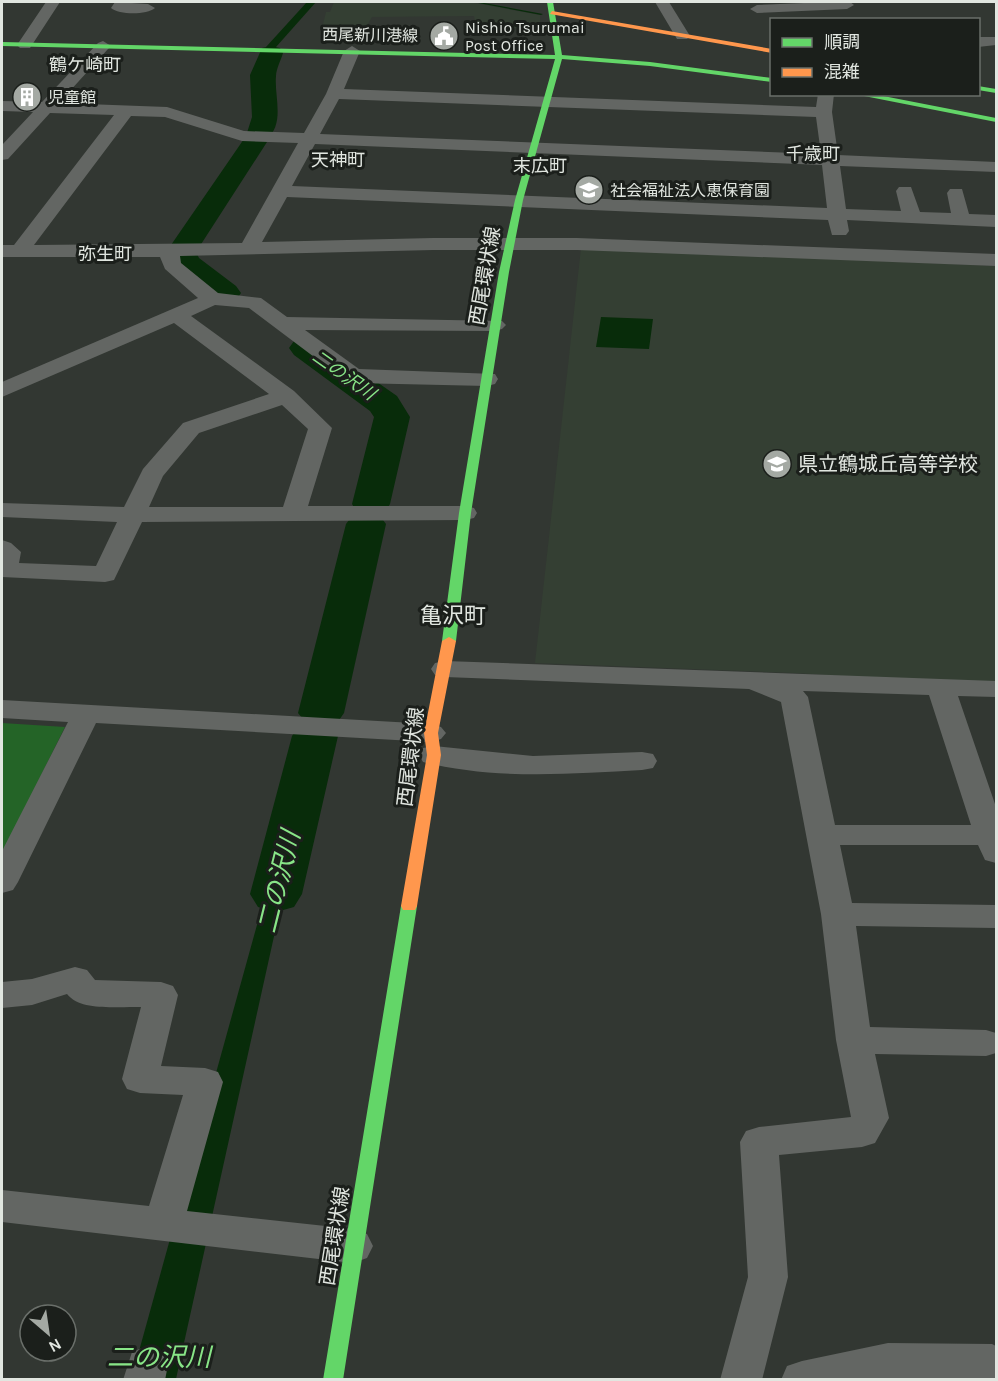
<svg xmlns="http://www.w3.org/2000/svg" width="998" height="1381" font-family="Karla,'Noto Sans JP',sans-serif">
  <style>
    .built { fill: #343f33 }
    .green { fill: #246427 }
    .water { fill: #082c0a }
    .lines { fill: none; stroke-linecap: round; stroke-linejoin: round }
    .stream { fill: #082c0a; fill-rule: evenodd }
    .river { fill: #082c0a; fill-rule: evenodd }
    .street { fill: #636663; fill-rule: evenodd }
    .fast { fill: #63d668; fill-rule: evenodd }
    .slow { fill: #ff974d; fill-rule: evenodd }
    .labels { text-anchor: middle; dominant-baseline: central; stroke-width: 6; stroke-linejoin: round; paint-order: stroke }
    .far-poi-label { font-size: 16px; fill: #e1e6e0; stroke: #1b1f1b; text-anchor: start }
    .far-street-label { font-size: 16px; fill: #e1e6e0; stroke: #1b1f1b }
    .far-quarter-label { font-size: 18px; fill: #e1e6e0; stroke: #1b1f1b }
    .far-water-label { font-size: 18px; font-style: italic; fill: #88e587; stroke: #1b1f1b }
    .street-label { font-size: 20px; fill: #e1e6e0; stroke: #1b1f1b }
    .poi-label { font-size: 20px; fill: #e1e6e0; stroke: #1b1f1b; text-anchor: start }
    .quarter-label { font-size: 22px; fill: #e1e6e0; stroke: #1b1f1b }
    .near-water-label { font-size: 26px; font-style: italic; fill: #88e587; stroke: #1b1f1b }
  </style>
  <rect width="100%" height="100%" fill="#323732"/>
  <path class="built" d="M334 2H469L540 15V28L469 29 475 21 474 16 372 17 365 29 322 28 326 12H330Z
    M581 248 996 266V686L796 673 535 663Z"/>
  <path class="green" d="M2 723 65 727 2 854Z"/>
  <path class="water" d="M307 2H316L276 47H266Z
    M601 317 653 319 649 349 596 347Z
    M283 831 296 837 176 1379 131 1380Z"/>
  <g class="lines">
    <path class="stream" d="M473 2H479L543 14 541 15Z"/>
    <path class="river" d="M271 46 280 48 283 53C281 60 276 69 276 76 274 97 286 125 265 140L267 142 196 252 199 258 236 286 241 293 236 300C210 306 191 282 172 267L167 260 174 250 171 245 246 136 252 117 250 75 262 48Z
      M306 338 318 341 397 396 410 417 390 504 385 512 376 515 380 516 386 524 344 713 337 723 329 725 338 736 302 894 294 907 276 912 258 907 250 894 292 736 299 726 307 724 298 713 346 524 352 516 361 513 357 512 352 504 374 417 370 411 294 355 289 348 294 341Z"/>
    <path class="street" d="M46 2H60L30 48H20L17 45Z
      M115 2 148 4 155 8C147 15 119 15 111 8Z
      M655 2H669L690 36 687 39H677Z
      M828 2H850L854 5 847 9 757 13 750 9 757 5Z
      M978 37H996V45L978 47Z
      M103 41 111 46 108 49 59 103 167 107 244 131 304 133 326 94 344 51 352 46 360 51 344 89 816 107 818 94H834L832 112 838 155 996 162V172L840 166 846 209 901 211 896 191 899 187H911L920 212 951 213 947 193 950 189H962L969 214 996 215V227L847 220 849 231 846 235H832L828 220 287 197 262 242 433 238H577L996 254V266L577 250H433L180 256 181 263 218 293 261 298 287 317 502 321 506 325 502 329 495 331 305 330 359 369 495 374 498 379 495 384 487 386 354 383 346 381 249 308 215 305 191 316 294 391 332 428 308 506H465L474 508 477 513 474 518 465 520 142 522 114 580 105 582 2 577V540L11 543 21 552 19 563 96 566 117 522 2 517V503L124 507 143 469 183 423 269 394 174 323 2 397V382L198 298 165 269 160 257H2V245H14L114 115 50 113 8 159 2 160V145L33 112 2 111V101L42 102 98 43ZM339 99 816 117 821 154 320 134ZM131 116 165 117 242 141 298 143 242 243 34 245ZM315 144 822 165 827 208 292 186ZM282 405 308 429 283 507H149L163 476 199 433Z
      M445 661 996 681V697L958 696 996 807V863L985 860 978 845H840L852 903 996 905V928L856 926 870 1027 986 1030 996 1033V1053L986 1056 875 1054 889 1118 875 1143 862 1147 779 1155 788 1277 762 1380H720L748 1277 740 1142 746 1131 759 1127 851 1117 836 1040 821 914 781 702 749 689 445 677 435 675 431 669 435 663ZM803 691 929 695 971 825H835L808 697Z
      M2 700 431 724 441 727 446 733 441 739 431 742 96 723 18 882 13 890 2 893V851L68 722 2 718Z
      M434 746 533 756 642 752 653 754 657 761 653 768 642 770C569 774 495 780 423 762L419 755 423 748Z
      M75 967 87 970 95 980 161 982 173 986 178 995 161 1066 205 1068 218 1072 223 1082 187 1211 353 1229 367 1234 373 1246 367 1258 353 1263 2 1222V1190L149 1206 183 1095 140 1093 127 1089 122 1079 141 1007C119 1006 81 1012 67 994L32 1005 2 1008V982L32 979Z
      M888 1343 992 1344 996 1346V1380H781L787 1366 802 1361Z
      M147 1346 162 1352 168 1365 165 1380H123L132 1352Z"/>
    <path class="fast" d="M547 2H553L562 55 650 62 772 78V82L650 66 562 59 523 200 509 272 471 513 456 641 449 645 442 641 459 513 499 272 515 200 555 59 2 46V42L555 55Z
      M978 86 996 89V93L978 90Z
      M854 94H873L996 118V122Z
      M409 901 415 902 417 906 343 1380H323L401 906 403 902Z"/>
    <path class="slow" d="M552 11 772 49V53L550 14Z
      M449 637 456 641 438 733 441 755 417 906 415 910H403L401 906 427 755 424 733 442 641Z"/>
  </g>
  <defs>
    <g id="civic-disc" transform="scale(1.5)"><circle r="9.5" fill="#a4a9a3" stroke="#1b1f1b"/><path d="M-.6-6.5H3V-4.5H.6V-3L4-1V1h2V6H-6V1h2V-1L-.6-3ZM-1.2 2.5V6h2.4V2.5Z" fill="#fff"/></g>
    <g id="building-disc" transform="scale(1.5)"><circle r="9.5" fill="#a4a9a3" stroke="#1b1f1b"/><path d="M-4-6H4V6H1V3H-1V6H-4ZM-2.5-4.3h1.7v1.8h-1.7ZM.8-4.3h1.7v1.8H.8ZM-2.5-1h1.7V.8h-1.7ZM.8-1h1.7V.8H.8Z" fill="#fff"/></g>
    <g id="school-disc" transform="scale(1.5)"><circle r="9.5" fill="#a4a9a3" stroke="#1b1f1b"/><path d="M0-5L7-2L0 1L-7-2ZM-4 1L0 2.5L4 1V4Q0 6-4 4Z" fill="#fff"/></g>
  </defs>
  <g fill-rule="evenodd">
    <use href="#civic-disc" x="444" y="36"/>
    <use href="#building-disc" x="27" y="97"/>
    <use href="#school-disc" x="589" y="190"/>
    <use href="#school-disc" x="777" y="464"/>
  </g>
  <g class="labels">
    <g class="far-poi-label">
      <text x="465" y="27">Nishio Tsurumai<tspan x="465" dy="18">Post Office</tspan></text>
      <text x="48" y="97">児童館</text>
      <text x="610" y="190">社会福祉法人恵保育園</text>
    </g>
    <g class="far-street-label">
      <text transform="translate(370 35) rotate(1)">西尾新川港線</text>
    </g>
    <g class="far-quarter-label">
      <text x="85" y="65">鶴ケ崎町</text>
      <text x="813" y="154">千歳町</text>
      <text x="338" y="160">天神町</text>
      <text x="540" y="166">末広町</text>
      <text x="105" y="254">弥生町</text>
    </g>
    <g class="far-water-label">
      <text transform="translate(344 375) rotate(35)">二の沢川</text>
    </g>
    <g class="street-label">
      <text transform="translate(485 276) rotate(-80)">西尾環状線</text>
      <text transform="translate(411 757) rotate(-83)">西尾環状線</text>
      <text transform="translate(335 1236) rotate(-81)">西尾環状線</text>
    </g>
    <g class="poi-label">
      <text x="798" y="464">県立鶴城丘高等学校</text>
    </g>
    <g class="quarter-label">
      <text x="453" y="616">亀沢町</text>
    </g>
    <g class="near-water-label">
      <text transform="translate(279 882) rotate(-76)">二の沢川</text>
      <text x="159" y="1357">二の沢川</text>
    </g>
  </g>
  <rect width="998" height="1381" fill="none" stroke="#e1e6e0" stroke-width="6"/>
  <rect x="770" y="18" width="210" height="78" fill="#1b1f1b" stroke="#6a6f6a" stroke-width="1.5"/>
  <rect x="782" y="38" width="30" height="9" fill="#63d668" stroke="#6a6f6a" stroke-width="1.5"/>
  <text x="824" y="48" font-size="18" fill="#e1e6e0">順調</text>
  <rect x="782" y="68" width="30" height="9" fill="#ff974d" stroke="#6a6f6a" stroke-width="1.5"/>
  <text x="824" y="78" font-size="18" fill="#e1e6e0">混雑</text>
  <g transform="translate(48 1333) rotate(151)"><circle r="28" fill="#1b1f1b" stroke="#6a6f6a" stroke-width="1.5"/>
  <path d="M0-4.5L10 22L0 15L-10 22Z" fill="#a4a9a3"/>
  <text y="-9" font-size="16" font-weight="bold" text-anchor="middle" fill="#e1e6e0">N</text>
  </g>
</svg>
